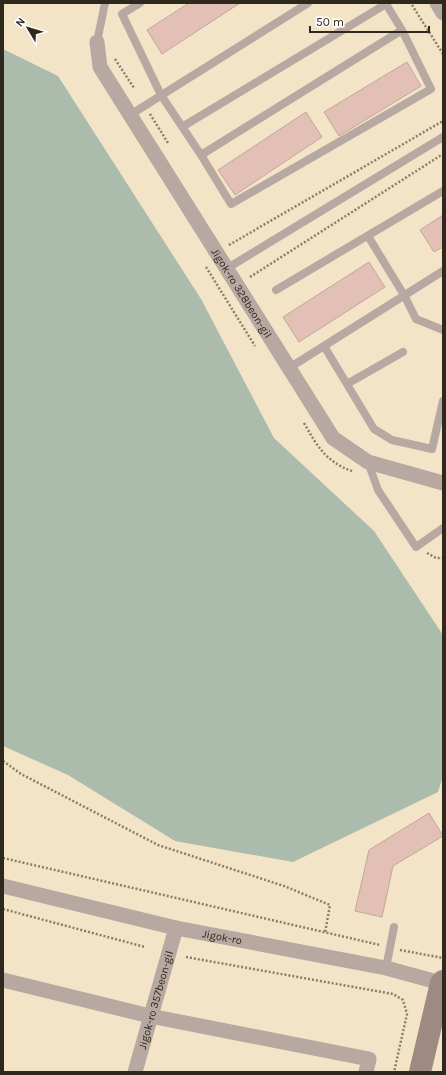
<svg xmlns="http://www.w3.org/2000/svg" width="446" height="1075" font-family="Karla,sans-serif">
  <style>
    .green { fill: #abbbac }
    .building { fill: #e2c0b6; stroke: #c5a59b }
    .lines { fill: none; stroke-linecap: round; stroke-linejoin: round }
    .path { stroke: #887e6a; stroke-width: 2.5; stroke-dasharray: 2 2; stroke-linecap: butt }
    .service { stroke: #b7a8a2; stroke-width: 8 }
    .minor { stroke: #b7a8a2; stroke-width: 15 }
    .secondary { stroke: #9f8a82; stroke-width: 22 }
    .labels { text-anchor: middle; dominant-baseline: central; stroke-width: 3; stroke-linejoin: round; paint-order: stroke }
    .street-label { font-size: 11px; fill: #2e281d; stroke: #fff }
  </style>
  <rect width="100%" height="100%" fill="#f3e4c7"/>
  <path class="green" d="M3 49 58 76 201 299 274 438 374 531 443 635V776L438 792 293 862 175 841 68 775 3 746Z"/>
  <path class="building" d="M189 3H240L162 54 147 30Z
    M407 62 421 86 339 136 324 112Z
    M306 112 322 137 235 195 218 170Z
    M443 215V247L434 252 420 230Z
    M369 262 385 287 299 342 283 317Z
    M429 813 443 836 393 866 382 917 355 911 369 850Z"/>
  <g class="lines">
    <path class="path" d="M412 5 443 54
      M115 59 134 88
      M150 114 168 143
      M229 245 443 121
      M206 267 255 346
      M250 277 443 154
      M304 423C317 446 326 462 352 471
      M427 553 436 558H443
      M3 761 21 774 158 845 284 886 330 905 325 933
      M3 858 380 945
      M3 909 145 947
      M400 950 443 958
      M186 957 393 994 403 1000 407 1014 394 1072"/>
    <path class="service" d="M140 3 122 14 161 95 201 155 402 30 386 4 182 127
      M97 42 105 3
      M130 115 308 3
      M201 155 231 204 431 89 402 30
      M368 236 404 295 416 319 443 330
      M226 269 443 137
      M276 290 443 191
      M324 346 374 429 392 440 432 449 443 401
      M289 368 443 271
      M347 384 403 352
      M368 462 378 490 416 547 443 528
      M386 968 394 927"/>
    <g class="minor">
      <path d="M437 3 443 13"/>
      <path id="s1" d="M97 42 100 67 333 438 368 462 443 483"/>
      <path id="s2" d="M3 886 176 928 386 968 441 983"/>
      <path d="M3 980 150 1016 369 1059 366 1072"/>
      <path id="s3" d="M135 1072 176 928"/>
    </g>
    <path class="secondary" d="M420 1072 441 983 443 981"/>
  </g>
  <g class="labels">
    <g class="street-label">
      <text stroke="none"><textPath href="#s1" startOffset="292">Jigok-ro 328beon-gil</textPath></text>
      <text stroke="none"><textPath href="#s2" startOffset="225">Jigok-ro</textPath></text>
      <text stroke="none"><textPath href="#s3" startOffset="75">Jigok-ro 357beon-gil</textPath></text>
    </g>
  </g>
  <rect width="446" height="1075" fill="none" stroke="#2e281d" stroke-width="8"/>
  <g transform="translate(28 28) rotate(308)" stroke="#ffffff" stroke-width="3" paint-order="stroke">
  <path d="M0-3L7 15L0 10L-7 15Z" fill="#2e281d"/>
  <text y="-6" font-size="11" font-weight="bold" text-anchor="middle" fill="#2e281d">N</text>
  </g>
  <path d="M310 26v6h119v-6" fill="none" stroke="#2e281d" stroke-width="2"/>
  <text x="316" y="26" font-size="12" fill="#2e281d" stroke="#ffffff" stroke-width="3" paint-order="stroke">50 m</text>
</svg>
